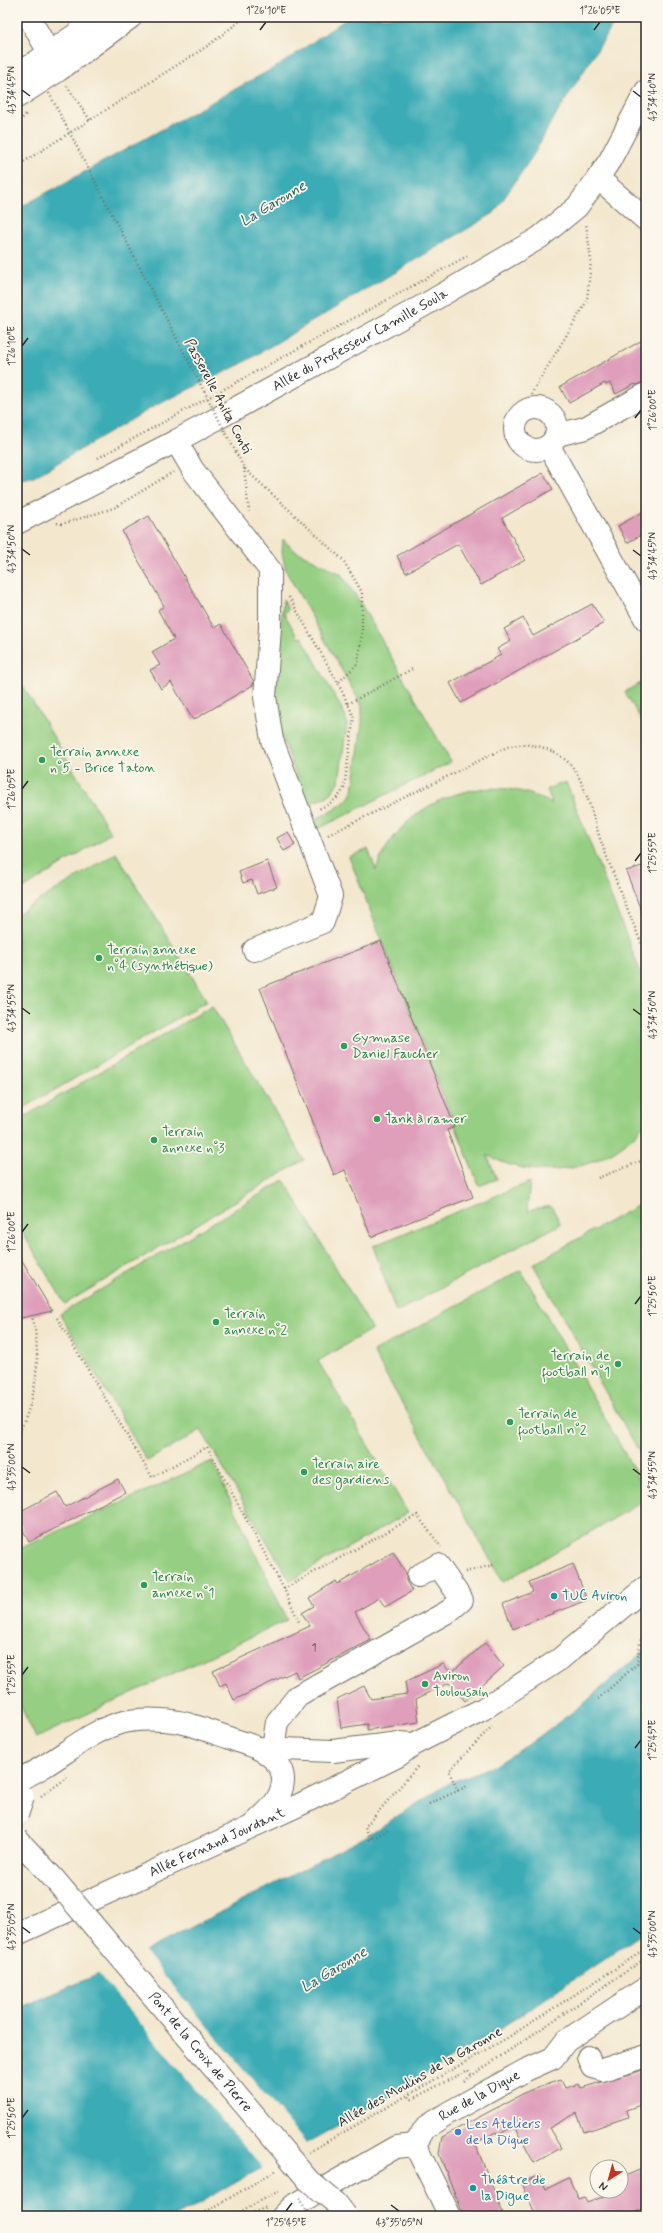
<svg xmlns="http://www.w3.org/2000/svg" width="663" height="2233" font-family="Mynerve,sans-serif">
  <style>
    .green { fill: #96cf83; stroke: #607d57 }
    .water { fill: #3aabb5; stroke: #326b70 }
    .pier { fill: #f3e7cd }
    .building { fill: #df9fbb }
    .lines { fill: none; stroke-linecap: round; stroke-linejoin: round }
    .minor-casing { stroke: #716d64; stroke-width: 24 }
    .major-casing { stroke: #716d64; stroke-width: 24 }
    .path { stroke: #716d64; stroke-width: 2.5; stroke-dasharray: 1 3; stroke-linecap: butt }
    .minor { stroke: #fff; stroke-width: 22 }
    .major { stroke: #fff; stroke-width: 22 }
    .major-bridge-casing { stroke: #716d64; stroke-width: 24; stroke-linecap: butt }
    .path-bridge { stroke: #716d64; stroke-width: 2.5; stroke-dasharray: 1 3; stroke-linecap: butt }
    .major-bridge { stroke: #fff; stroke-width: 22 }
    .ticks { fill: none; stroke: #2b2b2b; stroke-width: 1.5 }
    .leisure-dot { fill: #2e9e5b; stroke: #fbf7ec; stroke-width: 1.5 }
    .culture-dot { fill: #0f9aa8; stroke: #fbf7ec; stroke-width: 1.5 }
    .shop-dot { fill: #3f7fe0; stroke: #fbf7ec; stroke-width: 1.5 }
    .labels { text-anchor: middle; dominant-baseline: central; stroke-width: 3.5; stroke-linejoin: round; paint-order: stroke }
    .number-label { font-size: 12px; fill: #58484f }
    .street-label { font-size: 14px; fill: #2b2b2b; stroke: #fbf7ec }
    .leisure-label { font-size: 14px; fill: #27864d; stroke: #fbf7ec; text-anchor: start }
    .culture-label { font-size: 14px; fill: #0d838f; stroke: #fbf7ec; text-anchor: start }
    .shop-label { font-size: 14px; fill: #366cbe; stroke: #fbf7ec; text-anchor: start }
    .water-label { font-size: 15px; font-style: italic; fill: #315e62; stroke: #fbf7ec }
    .neatline { fill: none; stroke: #2b2b2b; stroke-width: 1.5 }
    .ticks-label { font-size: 10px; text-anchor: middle; fill: #2b2b2b }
  </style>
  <rect width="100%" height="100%" fill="#fbf7ec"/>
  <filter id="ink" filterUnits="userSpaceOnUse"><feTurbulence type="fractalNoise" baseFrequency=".025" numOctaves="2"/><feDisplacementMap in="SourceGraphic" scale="8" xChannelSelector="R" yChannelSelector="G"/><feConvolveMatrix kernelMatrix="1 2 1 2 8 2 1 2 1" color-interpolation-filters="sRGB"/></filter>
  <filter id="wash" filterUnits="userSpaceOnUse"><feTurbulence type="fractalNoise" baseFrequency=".012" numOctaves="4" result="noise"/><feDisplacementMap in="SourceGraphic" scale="16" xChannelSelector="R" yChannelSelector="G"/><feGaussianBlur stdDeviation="0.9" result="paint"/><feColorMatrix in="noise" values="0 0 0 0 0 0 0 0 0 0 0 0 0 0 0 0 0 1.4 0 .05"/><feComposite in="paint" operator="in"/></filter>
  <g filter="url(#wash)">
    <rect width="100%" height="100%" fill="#f3e7cd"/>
    <path class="green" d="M283 539 294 550 341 574 360 602 451 762 318 829 316 819C331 811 345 806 353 791L362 723V706L286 571 282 553Z
      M283 599 288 610 284 613 298 638 302 637 345 715 347 724 339 782 328 796 307 805 273 712Z
      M646 680V728L625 692Z
      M22 684 111 833 17 893V687Z
      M566 782 646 986V1122C609 1171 539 1184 487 1155L497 1179 479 1186 349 857 368 849 376 870C400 800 488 766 552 804L547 789Z
      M116 853 207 1001 17 1112V914Z
      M212 1006 304 1160 65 1304 17 1223V1121Z
      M284 1180 372 1329 318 1361 408 1513 290 1581 201 1430 147 1461 60 1314Z
      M530 1182 527 1211 551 1206 561 1224 396 1312 373 1246Z
      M646 1201V1464L533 1264Z
      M521 1270 646 1491V1500L503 1582 373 1352Z
      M212 1461 287 1620 36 1738 17 1699V1550Z"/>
    <path class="water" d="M349 17H618L549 126 534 154 494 213 241 364 153 407 32 478 17 481V209L281 64Z
      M646 1649V1931L524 2013 401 2090 176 2216H17V2009L113 1968 363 1838 451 1782 496 1765 529 1744 582 1705Z"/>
    <path class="pier" d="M142 1949 288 2122 307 2145 264 2170 97 1972Z"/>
    <g id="blocks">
      <path class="building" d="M646 338V381L636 385 635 384 616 394 610 383 606 385 605 383 569 403 560 387Z
        M543 473 553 489 502 518 525 560 481 585 458 544 406 573 397 556Z
        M646 510V532L627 543 618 526Z
        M149 516 214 628 221 624 254 682 253 685 193 720 171 682 161 689 150 670 160 665 152 652 174 639 158 610 164 606 122 531Z
        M592 604 604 623 461 703 450 683 501 655 497 649 511 641 504 629 523 618 533 636Z
        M288 832 295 845 284 851 277 838Z
        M267 861 277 887 257 894 252 880 243 883 239 872Z
        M642 866 646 877 645 921 626 871Z
        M381 941 455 1127 447 1130 473 1197 371 1237 345 1170 334 1175 260 988Z
        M17 1252 52 1311 17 1319Z
        M118 1479 125 1492 29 1542 17 1518V1513L57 1492 65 1507Z
        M393 1552 406 1573V1581L412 1591 385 1607 379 1598 355 1612 371 1640 298 1678 295 1671 234 1700 226 1683 220 1686 213 1671 310 1626 302 1613 314 1606 309 1598 336 1581 338 1584Z
        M573 1564 587 1600 513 1629 503 1604 533 1592 529 1582Z
        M485 1643 504 1666 465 1701 449 1683 416 1699 419 1722 367 1730V1724L341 1728 337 1699 364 1686 371 1699 407 1694 405 1682 443 1664 451 1673Z
        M646 2069V2103L626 2110 628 2117 584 2132 577 2113 549 2128 561 2148 534 2163 514 2126 498 2135 496 2132 475 2143 504 2216H464L439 2154 442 2137 528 2091 561 2080 565 2088 579 2084 581 2088Z
        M646 2167V2208L627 2216H536L522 2183 539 2175 546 2189 569 2178 578 2199 584 2197 587 2203 610 2194 609 2191H621V2178Z"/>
    </g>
  </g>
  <g filter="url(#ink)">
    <use href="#blocks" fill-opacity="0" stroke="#716d64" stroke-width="1"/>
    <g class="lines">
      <g class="minor-casing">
        <g id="minor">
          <path d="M29 17 58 69"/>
          <path d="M598 178 646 220"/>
          <circle cx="536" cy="429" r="21"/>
          <path d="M557 435 585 428 646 394"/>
          <path d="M176 441 193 470 270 570V628L265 697 272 740 331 896 323 922 254 950"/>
          <path d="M549 446 646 620"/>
          <path id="s1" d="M17 523 176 441 428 303 539 238 577 207 598 178 610 160 646 91"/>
          <path d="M259 1748 333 1751 399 1743 414 1744"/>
          <path d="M273 1748 277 1722 298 1696 449 1611 462 1600 438 1565 418 1576"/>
          <path id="s2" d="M17 1934 299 1805 398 1756 414 1744 483 1709 560 1659 646 1587"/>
          <path d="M588 2057 592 2067 602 2070 646 2056"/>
          <path id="s3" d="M415 2145 425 2128 448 2113 526 2070 553 2058 566 2041 646 1988"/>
          <path d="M415 2145 450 2216"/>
          <path d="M283 2216 293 2206 396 2147 415 2145"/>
        </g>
      </g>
      <g class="major-casing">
        <path id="major" d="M17 75 101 17
          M17 97 59 70 131 17
          M17 1780C54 1766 82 1734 120 1723 134 1719 149 1719 163 1720 186 1721 208 1731 230 1738 239 1742 250 1744 259 1749 270 1754 284 1767 283 1781 282 1800 266 1813 253 1825"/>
      </g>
      <path class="path" d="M67 86 90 120
        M17 124 26 114
        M17 166 209 45 245 17
        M527 410 533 391 587 301 591 261 586 223
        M98 458 469 255
        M244 468 249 512
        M57 523 62 524 114 508 173 472
        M289 597 338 683 354 717 344 788C338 800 329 804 317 810
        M348 704 414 668
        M328 835 507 747C530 741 551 747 569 763 586 780 593 821 602 844 616 881 631 918 646 955
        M598 1178 646 1159
        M57 1318 152 1477 207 1447 284 1589 300 1624
        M17 1436C37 1401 42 1354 32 1316
        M465 1572 493 1565
        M284 1589 417 1515 441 1547
        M598 1699 637 1664 643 1625 646 1619
        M458 1791 449 1771 492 1726
        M41 1796 67 1778 65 1774
        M429 1804 468 1786
        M371 1839 365 1827 418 1766
        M369 1840 388 1830
        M464 2081 646 1958
        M408 2097 412 2099 468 2070 472 2076
        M309 2152 507 2038 646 1949
        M199 2216 277 2170
        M232 2216 281 2190
        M246 2216 267 2207"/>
      <use href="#minor" class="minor"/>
      <use href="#major" class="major"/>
      <g class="major-bridge-casing">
        <g id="major-bridge">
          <path d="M17 1815 23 1797"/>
          <path id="s4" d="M17 1839 55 1880 309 2181 336 2203 346 2216"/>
        </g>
      </g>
      <path class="path-bridge" d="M49 93 244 468 343 560 362 592V633L358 663 338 683
        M299 2198 308 2213"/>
      <use href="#major-bridge" class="major-bridge"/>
    </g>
  </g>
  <path class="ticks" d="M260 30 266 22M594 30 600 22M22 90 30 96M633 91 641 97M22 346 28 338M635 418 641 410M22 549 30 555M633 550 641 556M22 789 28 781M635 861 641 853M22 1008 30 1014M633 1009 641 1015M22 1232 28 1224M635 1304 641 1296M22 1467 30 1473M633 1469 641 1475M22 1675 28 1667M635 1748 641 1740M22 1927 30 1933M633 1928 641 1934M22 2118 28 2110M391 2205 399 2211M286 2211 292 2203"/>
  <g class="leisure-dot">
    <circle cx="42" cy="760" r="4"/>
    <circle cx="99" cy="958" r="4"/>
    <circle cx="344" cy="1046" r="4"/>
    <circle cx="377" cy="1119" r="4"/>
    <circle cx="154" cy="1140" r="4"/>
    <circle cx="216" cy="1322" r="4"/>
    <circle cx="618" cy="1364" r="4"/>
    <circle cx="510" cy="1422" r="4"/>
    <circle cx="304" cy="1472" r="4"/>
    <circle cx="144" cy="1585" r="4"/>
    <circle cx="425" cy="1684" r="4"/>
  </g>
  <g class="culture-dot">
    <circle cx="554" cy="1596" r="4"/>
    <circle cx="473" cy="2188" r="4"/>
  </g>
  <circle class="shop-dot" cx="458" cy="2132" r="4"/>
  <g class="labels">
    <g class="number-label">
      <text x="314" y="1648">1</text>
    </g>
    <g class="street-label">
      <text stroke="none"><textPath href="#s1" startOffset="389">Allée du Professeur Camille Soula</textPath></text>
      <text transform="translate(218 396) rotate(62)">Passerelle Anita Conti</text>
      <text stroke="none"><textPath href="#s2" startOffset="220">Allée Fernand Jourdant</textPath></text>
      <text stroke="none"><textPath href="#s4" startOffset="281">Pont de la Croix de Pierre</textPath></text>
      <text transform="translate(420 2077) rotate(-30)">Allée des Moulins de la Garonne</text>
      <text stroke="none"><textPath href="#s3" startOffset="83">Rue de la Digue</textPath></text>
    </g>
    <g class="leisure-label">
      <text x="50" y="752">Terrain annexe<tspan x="50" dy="16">n°5 - Brice Taton</tspan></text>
      <text x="107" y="950">Terrain annexe<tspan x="107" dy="16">n°4 (synthétique)</tspan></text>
      <text x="352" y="1038">Gymnase<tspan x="352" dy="16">Daniel Faucher</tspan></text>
      <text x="385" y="1119">Tank à ramer</text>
      <text x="162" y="1132">Terrain<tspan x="162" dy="16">annexe n°3</tspan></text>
      <text x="224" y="1314">Terrain<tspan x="224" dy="16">annexe n°2</tspan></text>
      <text x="610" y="1356" text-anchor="end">Terrain de<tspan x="610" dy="16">football n°1</tspan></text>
      <text x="518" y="1414">Terrain de<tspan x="518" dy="16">football n°2</tspan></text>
      <text x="312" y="1464">Terrain aire<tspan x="312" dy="16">des gardiens</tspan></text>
      <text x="152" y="1577">Terrain<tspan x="152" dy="16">annexe n°1</tspan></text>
      <text x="433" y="1676">Aviron<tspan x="433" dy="16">Toulousain</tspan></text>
    </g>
    <g class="culture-label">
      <text x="562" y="1596">TUC Aviron</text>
      <text x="481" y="2180">Théâtre de<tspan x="481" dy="16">la Digue</tspan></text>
    </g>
    <g class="shop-label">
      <text x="466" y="2124">Les Ateliers<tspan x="466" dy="16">de la Digue</tspan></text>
    </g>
    <g class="water-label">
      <text transform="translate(273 204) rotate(-31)">La Garonne</text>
      <text transform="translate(334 1970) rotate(-31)">La Garonne</text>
    </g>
  </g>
  <rect width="663" height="2233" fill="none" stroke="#fbf7ec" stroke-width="44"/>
  <g transform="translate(609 2179) rotate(217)"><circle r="19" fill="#fbf7ec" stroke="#a8a59f"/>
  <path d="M0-3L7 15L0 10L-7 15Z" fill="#c8321e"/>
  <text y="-6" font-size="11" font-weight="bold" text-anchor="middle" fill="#2b2b2b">N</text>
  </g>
  <rect x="22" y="22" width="619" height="2189" class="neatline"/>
  <g class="ticks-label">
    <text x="266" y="14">1°26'10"E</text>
    <text x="600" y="14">1°26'05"E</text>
    <text transform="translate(11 90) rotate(-90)" y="4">43°34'45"N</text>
    <text transform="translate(652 97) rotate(-90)" y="4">43°34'40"N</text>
    <text transform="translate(11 346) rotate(-90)" y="4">1°26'10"E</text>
    <text transform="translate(652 410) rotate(-90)" y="4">1°26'00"E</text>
    <text transform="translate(11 549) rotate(-90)" y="4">43°34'50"N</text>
    <text transform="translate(652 556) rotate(-90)" y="4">43°34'45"N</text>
    <text transform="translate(11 789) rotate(-90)" y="4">1°26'05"E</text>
    <text transform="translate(652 853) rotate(-90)" y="4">1°25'55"E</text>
    <text transform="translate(11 1008) rotate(-90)" y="4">43°34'55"N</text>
    <text transform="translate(652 1015) rotate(-90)" y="4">43°34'50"N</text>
    <text transform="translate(11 1232) rotate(-90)" y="4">1°26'00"E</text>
    <text transform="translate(652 1296) rotate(-90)" y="4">1°25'50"E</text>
    <text transform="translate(11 1467) rotate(-90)" y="4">43°35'00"N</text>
    <text transform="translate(652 1475) rotate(-90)" y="4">43°34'55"N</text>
    <text transform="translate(11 1675) rotate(-90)" y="4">1°25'55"E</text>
    <text transform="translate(652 1740) rotate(-90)" y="4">1°25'45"E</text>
    <text transform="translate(11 1927) rotate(-90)" y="4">43°35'05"N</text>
    <text transform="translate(652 1934) rotate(-90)" y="4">43°35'00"N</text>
    <text transform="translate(11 2118) rotate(-90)" y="4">1°25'50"E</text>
    <text x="286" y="2226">1°25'45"E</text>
    <text x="399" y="2226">43°35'05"N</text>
  </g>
</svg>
